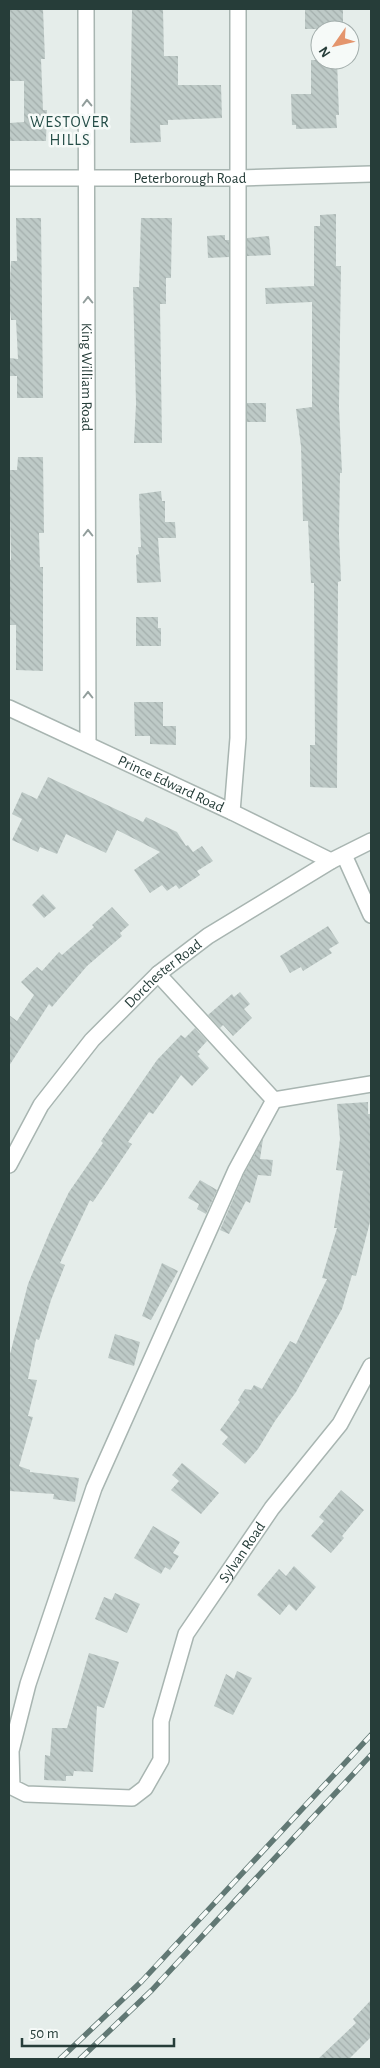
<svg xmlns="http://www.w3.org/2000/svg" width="380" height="2068" font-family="'Alegreya Sans',sans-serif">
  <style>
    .building { fill: url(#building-back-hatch) }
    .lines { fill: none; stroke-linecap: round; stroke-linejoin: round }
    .minor-casing { stroke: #a8b5b1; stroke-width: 18 }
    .minor { stroke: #fff; stroke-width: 15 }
    .rail-casing { stroke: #617874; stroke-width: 5.5 }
    .rail { stroke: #f6faf8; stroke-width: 4; stroke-dasharray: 11; stroke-linecap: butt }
    .oneway { stroke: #929e9c }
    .labels { text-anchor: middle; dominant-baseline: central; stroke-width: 5; stroke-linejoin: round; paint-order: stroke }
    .street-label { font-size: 15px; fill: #263d39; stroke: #f6faf8 }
    .neighbourhood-label { font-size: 16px; letter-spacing: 1px; fill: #244d47; stroke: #f6faf8 }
  </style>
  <defs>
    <pattern id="building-back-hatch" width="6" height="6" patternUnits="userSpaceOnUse" patternTransform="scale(1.25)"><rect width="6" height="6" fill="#becac7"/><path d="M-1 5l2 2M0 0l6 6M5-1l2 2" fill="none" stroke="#a3aeac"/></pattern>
  </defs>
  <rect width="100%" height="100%" fill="#e5edea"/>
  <path class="building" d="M9 9H43L45 59H41L43 110H47L46 141H9V123L24 122V81H9Z
    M132 9H163L164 56H178V85H221L222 118 168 120V125H160L161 142 130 143Z
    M305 9H343V29H305Z
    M311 60H337L339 115H336L337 128 296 129V125H292L291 94H311Z
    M336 214V266H341L339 407 342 473H340L339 535 341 581 338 582 337 788 310 787V745H315L314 583H311L308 521H303L301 446 296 409 312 407V302L266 304 265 288 314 286V226H320V215Z
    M16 218H41L43 398H17V376H9V358L18 359 16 320H11L9 299 11 261H17Z
    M141 218H172L171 278H166V304H160L162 443H134L136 404 133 287H139Z
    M225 235V240H229V257L208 258 207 236Z
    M269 236 271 255 247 256V238Z
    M247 403H266V422H247Z
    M18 457H43L44 533H39L40 567H43V671L16 670V625H9V560H11L9 470H17Z
    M161 491 162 501H165V522H175L176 538H158L161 582 137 583 136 555 139 554 138 547H141L139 494Z
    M136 617H158V628H161V646H136Z
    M134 702H163V726H176V745L150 744V736H135Z
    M48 777 143 822 146 817 177 832 186 846 188 845 193 852 202 846 213 861 197 871 200 875 179 889 176 885 167 891 162 885 150 893 134 870 160 852 117 830 106 853 66 834 57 854 40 847 38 852 12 840 22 819 12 814 22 792 37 799Z
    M43 894 56 908 44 918 32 905Z
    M112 907 129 925 120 933 122 936 87 966 52 1007 49 1004 9 1066V1015L17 1021 34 995 21 982 37 967 42 971 59 952 62 955 94 927 92 925Z
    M328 926 339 943 329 949 332 953 303 971 301 967 290 973 280 956Z
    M240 992 250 1004 244 1009 252 1018 233 1036 223 1025 220 1028 208 1015 232 994 234 997Z
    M195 1028 207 1041 197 1052 200 1054 198 1056 209 1068 192 1086 181 1075 153 1114 149 1112 128 1142 132 1144 93 1202 90 1200 60 1263 65 1265 51 1300 39 1340 36 1339 28 1379 37 1380 28 1416 33 1417 19 1466 30 1470V1472L79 1478 75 1502 53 1499 54 1494 9 1491V1358L28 1284 50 1231 69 1192 103 1143 101 1141 157 1060 181 1035 185 1038Z
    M368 1102V1114H371V1218L356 1276 352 1275 342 1309 296 1392 275 1421 258 1449 245 1464 222 1444 228 1437 220 1430 240 1402 238 1400 245 1389 251 1390 254 1385 262 1389 290 1341 296 1344 327 1279 322 1278 337 1228H334L343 1171 336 1170 340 1139 337 1104Z
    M263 1139 260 1159 273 1160 271 1176 258 1175 250 1203 246 1201 229 1234 220 1230 244 1174Z
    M200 1180 217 1190 206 1214 197 1209 199 1204 188 1198Z
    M162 1263 178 1271 151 1320 142 1316Z
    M115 1334 140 1342 134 1366 108 1358Z
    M182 1463 219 1493 201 1514 171 1490 179 1481 172 1475Z
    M341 1490 364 1510 342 1536 344 1538 331 1553 311 1536 324 1521 319 1517Z
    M153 1526 180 1542 173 1553 179 1556 170 1570 165 1567 161 1574 134 1558Z
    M294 1566 316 1587 296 1611 289 1604 280 1615 257 1595 279 1569 286 1576Z
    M115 1593 140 1604 127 1633 95 1619 104 1597 112 1600Z
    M89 1653 119 1662 104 1708 97 1706 93 1772 74 1771 73 1776H66V1781L44 1780 45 1755 50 1756 52 1728H67Z
    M237 1671 252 1678 233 1715 214 1706 226 1674 234 1679Z
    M371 2000V2037L349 2059H318L356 2023 353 2019Z"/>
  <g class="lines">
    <g class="minor-casing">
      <g id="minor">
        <path id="s1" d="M86 9 88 744"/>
        <path id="s2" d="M9 178H239L371 174"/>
        <path id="s3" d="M9 708 232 812 331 861"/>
        <path d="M232 812 238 738V9"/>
        <path d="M344 855 371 915"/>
        <path d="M158 974 274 1100 371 1084"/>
        <path id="s4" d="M274 1100 236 1170 94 1488 28 1684 11 1751 12 1787 26 1794 132 1798 145 1788 161 1760V1721L186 1634 272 1508 340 1424 371 1366"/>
        <path id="s5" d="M9 1165 41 1105 92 1040 158 974 208 936 331 861 371 841"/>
      </g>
    </g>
    <use href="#minor" class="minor"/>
    <g class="rail-casing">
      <path id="rail" d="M60 2059 142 1981 371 1735
        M80 2059 152 1990 371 1755"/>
    </g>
    <use href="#rail" class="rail"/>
  </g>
  <defs><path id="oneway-chevron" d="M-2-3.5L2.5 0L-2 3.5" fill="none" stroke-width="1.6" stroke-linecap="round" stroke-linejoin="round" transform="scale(1.25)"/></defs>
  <g class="oneway">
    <use href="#oneway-chevron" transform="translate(87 103) rotate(-91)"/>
    <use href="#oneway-chevron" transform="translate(88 300) rotate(-90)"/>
    <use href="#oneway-chevron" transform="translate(88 533) rotate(-90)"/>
    <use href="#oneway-chevron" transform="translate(88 695) rotate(-90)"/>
  </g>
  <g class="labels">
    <g class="street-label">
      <text stroke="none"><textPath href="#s2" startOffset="181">Peterborough Road</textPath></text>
      <text stroke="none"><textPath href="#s1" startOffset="368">King William Road</textPath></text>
      <text stroke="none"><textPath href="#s3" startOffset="179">Prince Edward Road</textPath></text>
      <text stroke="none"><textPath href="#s5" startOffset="248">Dorchester Road</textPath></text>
      <text stroke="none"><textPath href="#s4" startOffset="1139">Sylvan Road</textPath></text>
    </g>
    <g class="neighbourhood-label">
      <text x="70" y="122">WESTOVER<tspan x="70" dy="18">HILLS</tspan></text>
    </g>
  </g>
  <rect width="380" height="2068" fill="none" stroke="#263d39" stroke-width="20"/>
  <g transform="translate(335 45) rotate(236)"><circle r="24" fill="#f6faf8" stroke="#a3aeac"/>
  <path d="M0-4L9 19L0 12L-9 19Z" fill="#e4956d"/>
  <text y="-8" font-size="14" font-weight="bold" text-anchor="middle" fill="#263d39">N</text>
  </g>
  <path d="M22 2038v8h152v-8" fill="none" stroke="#263d39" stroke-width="2.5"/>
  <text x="30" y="2038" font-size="15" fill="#263d39" stroke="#f6faf8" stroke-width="4" paint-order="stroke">50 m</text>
</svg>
